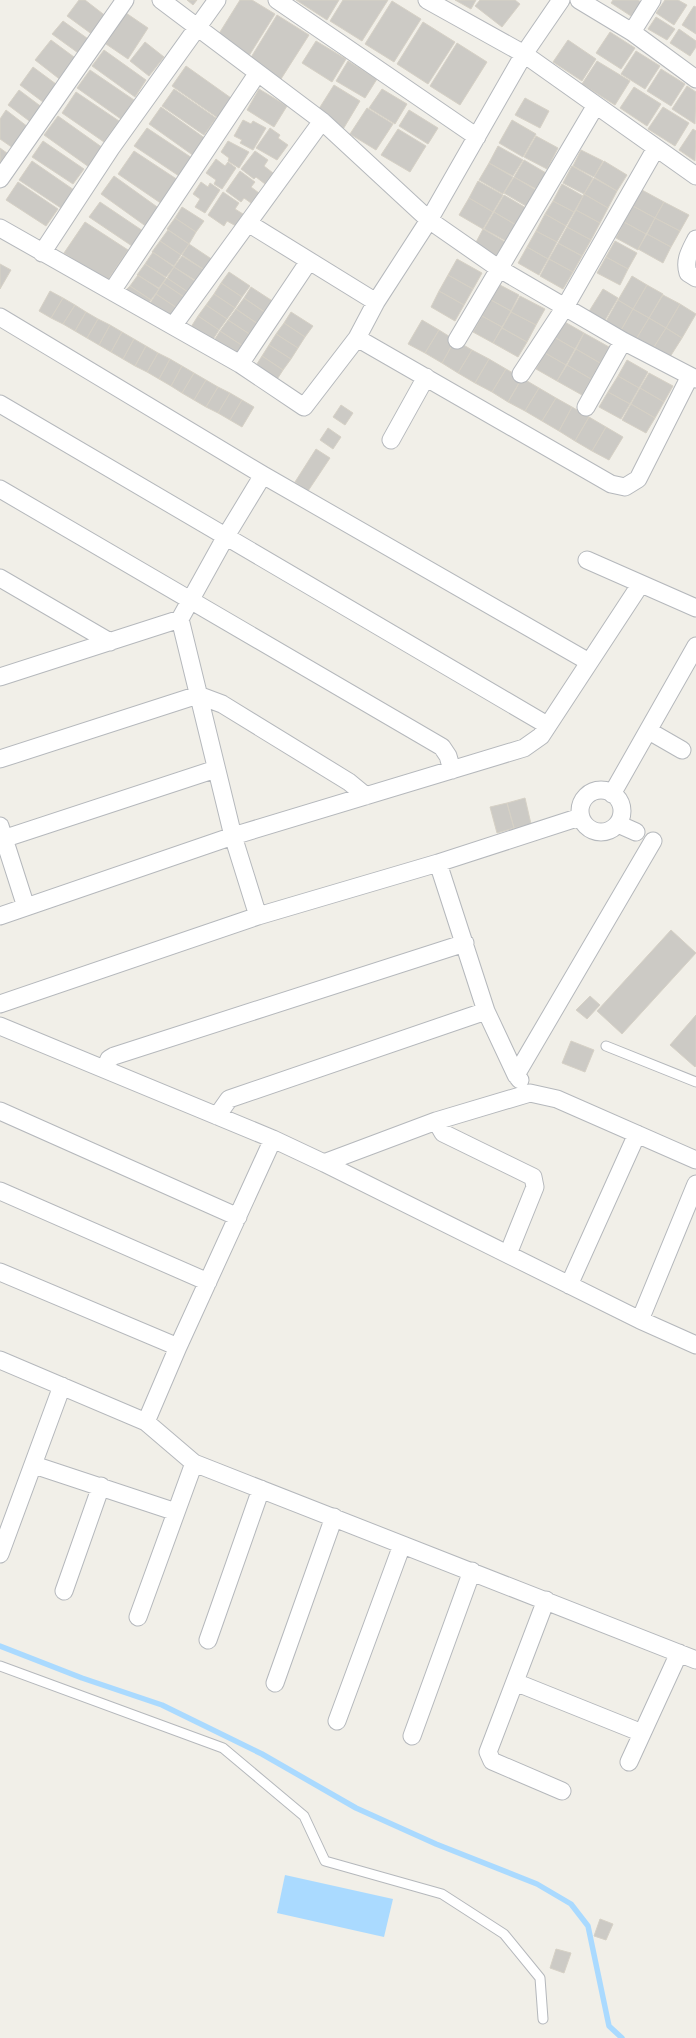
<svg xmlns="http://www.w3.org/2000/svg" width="696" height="2038" font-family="Barlow,sans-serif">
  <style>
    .water { fill: #aadaff }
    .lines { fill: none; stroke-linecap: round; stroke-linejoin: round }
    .stream { stroke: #aadaff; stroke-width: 5.5 }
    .building { fill: #cccac5; stroke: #d6d1c6 }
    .lane-casing { stroke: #b5b8bc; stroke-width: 11 }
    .street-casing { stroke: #b5b8bc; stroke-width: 19 }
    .lane { stroke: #fff; stroke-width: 9 }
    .street { stroke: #fff; stroke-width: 17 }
  </style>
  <rect width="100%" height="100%" fill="#f1efe8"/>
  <path class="water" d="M285 1875 393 1899 384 1937 277 1913Z"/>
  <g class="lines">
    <path class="stream" d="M0 1646 82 1678 162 1705 262 1754 356 1808 436 1844 537 1884 571 1904 588 1926 609 2026 622 2038"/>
  </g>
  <path class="building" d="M79 0H85L107 17 93 35 67 16Z
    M187 0H197L193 5Z
    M240 0H252L275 14 247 59 215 40Z
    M296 0H339L327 20Z
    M343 0H388L362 41 330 21Z
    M455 0H476L471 9Z
    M480 0H515L520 4 502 27 475 6Z
    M613 0H638L641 2 631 16 611 3Z
    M665 0H678L687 5 674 25 656 13Z
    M392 1 421 19 394 62 365 44Z
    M694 6 696 7V34L682 25Z
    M126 13 148 28 128 59 106 44Z
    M277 15 309 35 281 79 250 59Z
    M656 17 675 29 667 40 648 29Z
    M63 21 91 41 81 55 52 34Z
    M423 22 455 42 428 84 397 64Z
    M679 29 696 41V47L690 56 670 43Z
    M610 32 635 48 621 69 596 53Z
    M51 40 78 60 62 81 35 60Z
    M568 40 596 59 582 81 553 62Z
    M316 41 346 59 332 82 302 63Z
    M145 42 164 57 149 76 130 61Z
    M457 43 487 62 460 105 430 86Z
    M104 50 146 80 135 97 92 66Z
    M636 51 660 66 645 89 621 74Z
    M348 61 377 79 365 98 336 81Z
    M597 61 630 81 615 105 582 84Z
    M186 66 231 98 218 118 172 86Z
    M33 67 60 87 47 105 20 85Z
    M661 69 685 84 671 106 647 91Z
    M90 70 134 100 121 119 77 88Z
    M334 85 360 101 342 131 315 115Z
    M687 86 696 92 695 124 672 109Z
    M634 87 661 104 647 126 620 108Z
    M174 89 216 118 204 135 162 106Z
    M259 89 287 106 274 127 247 110Z
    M382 89 407 104 395 124 369 108Z
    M19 90 43 108 32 123 8 105Z
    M76 92 119 121 104 142 62 113Z
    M525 98 549 111 540 128 515 115Z
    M161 107 206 139 194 156 149 124Z
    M663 107 689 123 675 146 648 129Z
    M367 108 393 124 376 150 350 134Z
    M6 110 28 127 13 148 0 139V119Z
    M409 110 438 128 428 144 399 126Z
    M58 116 103 148 89 167 44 135Z
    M243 120 251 124 253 121 266 128 253 150 240 143 242 140 234 136Z
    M512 120 536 134 523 157 499 143Z
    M147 128 192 158 179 176 134 146Z
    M270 128 280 135 278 138 288 145 277 160 256 148Z
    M398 129 426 146 410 172 381 155Z
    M693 129 696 131 695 161 679 150Z
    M536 136 558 148 547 169 524 157Z
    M43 141 84 169 73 184 32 157Z
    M228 141 249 152 239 168 228 161 229 158 221 152Z
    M498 146 523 160 513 176 489 163Z
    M0 148 11 156 0 170Z
    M581 150 603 161 594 177 573 166Z
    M134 151 178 180 162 204 118 174Z
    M255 151 268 160 264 166 273 173 265 184 256 177 254 179 241 169Z
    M216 159 225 166 228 162 236 168 222 189 214 184 216 180 206 173Z
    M524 160 546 173 536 189 514 177Z
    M32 161 74 190 61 208 19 180Z
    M604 161 627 175 617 191 594 177Z
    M489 163 513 177 503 194 479 180Z
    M572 166 593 178 584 194 563 183Z
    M240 171 255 182 251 187 259 193 251 203 244 198 241 202 226 191Z
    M114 176 160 209 147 227 101 194Z
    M514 177 536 190 526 206 504 193Z
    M594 178 617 191 608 208 584 194Z
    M478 181 503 195 493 212 469 198Z
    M18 182 58 209 46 226 6 200Z
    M201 182 208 187 210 183 220 190 205 213 195 207 200 199 193 194Z
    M562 184 583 196 574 212 553 201Z
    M642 190 664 202 655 218 633 206Z
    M223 192 239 203 235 209 243 214 236 226 227 221 224 226 208 215Z
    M584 194 608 208 600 223 576 210Z
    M504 195 526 208 516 225 494 212Z
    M469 198 493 212 483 229 459 215Z
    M553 201 574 212 566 226 545 214Z
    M100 202 143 231 132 246 89 217Z
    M664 202 689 215 680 231 655 218Z
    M633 206 655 218 646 234 624 222Z
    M182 207 204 221 196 232 175 218Z
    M576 210 600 223 591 240 567 227Z
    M494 212 516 225 506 241 484 229Z
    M545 214 566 226 557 242 536 231Z
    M175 218 196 232 189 244 167 229Z
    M655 218 680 231 671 247 647 234Z
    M85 222 128 250 107 281 64 253Z
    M624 222 646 234 638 250 616 238Z
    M567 227 591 240 582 256 558 243Z
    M483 229 507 243 498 260 474 246Z
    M168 230 189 244 181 255 160 241Z
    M536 231 557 242 548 259 527 247Z
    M647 234 671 247 663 263 638 249Z
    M160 241 181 255 174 266 152 252Z
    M615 241 637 253 628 269 606 257Z
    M558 243 582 256 573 272 549 259Z
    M189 244 213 260 206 271 182 255Z
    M527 247 548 259 539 275 518 263Z
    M153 252 174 267 166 277 145 264Z
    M182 256 206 271 198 282 174 267Z
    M606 257 628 269 620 285 597 273Z
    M457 259 482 273 473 289 448 275Z
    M549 259 573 272 563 289 540 276Z
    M0 264 11 270 0 289Z
    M145 264 166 278 159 288 137 275Z
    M174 267 198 283 191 294 167 278Z
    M229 272 250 286 242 297 221 283Z
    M138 275 159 289 151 300 130 286Z
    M448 275 473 289 464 305 439 291Z
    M632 276 647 285 633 309 618 300Z
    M167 278 191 294 187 299 163 283Z
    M163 283 187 299 180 310 156 294Z
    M221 283 242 297 235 308 214 294Z
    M500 285 519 295 511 311 491 300Z
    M647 285 663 294 649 318 633 309Z
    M130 286 151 300 148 304 126 290Z
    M251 287 274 302 266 313 244 298Z
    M603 289 618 298 604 322 588 313Z
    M50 291 63 298 51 318 39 311Z
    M439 291 464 305 455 321 431 307Z
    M156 294 180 310 173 321 149 305Z
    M214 294 235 308 227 319 206 305Z
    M663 295 680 304 666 328 649 318Z
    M520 296 545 309 536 325 511 312Z
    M63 298 75 305 63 324 51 318Z
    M244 298 266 313 258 324 236 309Z
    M491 300 511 311 502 327 482 316Z
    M618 300 633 309 620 332 605 323Z
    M680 304 696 314 682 338 666 328Z
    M75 305 86 312 75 331 63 324Z
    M206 305 227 319 219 330 198 316Z
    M236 309 258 324 251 335 228 320Z
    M633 309 649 318 635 341 620 332Z
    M86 312 98 319 87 338 75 331Z
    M291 312 313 326 305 337 284 323Z
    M511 312 536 325 527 342 502 328Z
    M198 316 219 330 212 341 191 327Z
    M482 316 502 327 493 343 473 332Z
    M649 318 666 328 652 350 635 341Z
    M98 319 110 325 99 345 87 338Z
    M228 320 251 335 243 346 220 331Z
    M422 320 439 330 425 353 408 344Z
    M563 321 584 333 575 349 554 337Z
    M284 323 305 337 298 348 276 334Z
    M110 325 122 332 111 352 99 345Z
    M502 328 527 342 518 357 493 343Z
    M666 328 682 338 668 360 652 350Z
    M439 330 455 340 442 363 425 353Z
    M220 331 243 346 235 357 213 342Z
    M122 332 134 339 123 359 111 352Z
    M584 333 609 347 600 363 576 349Z
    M276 334 298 348 291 359 269 345Z
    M554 337 575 349 566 365 545 353Z
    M134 339 146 346 135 366 123 359Z
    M455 340 472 350 458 373 442 363Z
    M269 345 291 359 283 370 262 356Z
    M146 346 158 353 147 372 135 366Z
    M576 349 600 363 591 379 567 365Z
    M472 350 489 359 475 383 458 373Z
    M158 353 170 359 159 379 147 372Z
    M545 353 566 365 557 381 536 369Z
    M262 356 283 370 276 381 255 367Z
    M170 359 182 366 171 386 159 379Z
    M489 359 506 369 492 392 475 383Z
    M627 360 648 372 639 388 618 376Z
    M567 365 591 379 582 395 557 381Z
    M182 366 194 373 182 393 171 386Z
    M506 369 522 378 508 402 492 392Z
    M194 373 206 380 194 400 182 393Z
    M649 373 673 386 664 402 640 388Z
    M618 376 639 388 630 404 608 392Z
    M522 378 539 388 525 411 508 402Z
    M206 380 218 387 206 407 194 400Z
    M218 387 230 393 218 413 206 407Z
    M539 388 556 398 542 421 525 411Z
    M640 388 664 402 655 418 631 404Z
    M608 392 630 404 621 419 599 407Z
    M230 393 242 400 230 420 218 413Z
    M556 398 572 407 559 431 542 421Z
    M242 400 254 407 242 427 230 420Z
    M631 404 655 418 646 433 622 420Z
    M341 405 353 413 345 425 333 417Z
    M572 407 589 417 575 441 559 431Z
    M589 417 606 427 592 451 575 441Z
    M606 427 623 437 609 460 592 451Z
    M328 428 341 437 333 449 320 440Z
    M316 449 330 458 308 491 295 482Z
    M525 798 531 824 514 828 507 803Z
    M507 803 514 828 497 833 490 807Z
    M671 930 696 953 622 1034 597 1011Z
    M590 996 600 1005 587 1019 576 1010Z
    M696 1015V1066L695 1067 670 1045Z
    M571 1041 594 1050 585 1072 562 1063Z
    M600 1919 613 1924 606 1940 594 1936Z
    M556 1949 571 1953 564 1973 550 1968Z"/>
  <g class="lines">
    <g class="lane-casing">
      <path id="lane" d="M606 1046 696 1082
        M0 1666 223 1748 304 1816 325 1861 442 1894 504 1934 540 1978 543 2019"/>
    </g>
    <g class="street-casing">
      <path id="street" d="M161 0 322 121 429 220 498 268 623 341 696 379
        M277 0 477 137
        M427 0 524 54 696 176
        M579 0 632 32 696 79
        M632 32 652 0
        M0 179 125 0
        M248 223 376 302
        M0 228 240 364 304 407 357 338 376 302 429 220 524 54 561 0
        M696 239C690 251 684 260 688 273L696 278
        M42 253 111 148 217 0
        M112 291 257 74
        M0 317 263 475 589 662
        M173 326 322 121
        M357 338 611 484 625 487 638 479 690 376
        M457 340 596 105
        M240 364 309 261
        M521 374 565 307 656 148
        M0 404 547 725
        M586 407 623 341
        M391 440 426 377
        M0 489 442 747 448 756 452 770
        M587 560 696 608
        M0 578 110 642
        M0 677 180 619
        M649 731 682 750
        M0 759 198 695 222 704 349 782 366 796
        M580 811a21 21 0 1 1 42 0a21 21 0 1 1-42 0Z
        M612 794 696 646
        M618 824 636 832
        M0 826 26 907
        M0 840 216 769
        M438 863 486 1011 516 1075 520 1080
        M0 916 233 836 524 748 541 736 640 585
        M258 916 233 836 180 619 226 536 263 475
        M0 1004 258 916 438 863 580 817
        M0 1026 273 1139 324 1163 436 1121 530 1093 557 1099 696 1160
        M105 1069 109 1059 114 1056 465 943
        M516 1075 653 841
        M0 1111 238 1217
        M217 1116 229 1099 486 1011
        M436 1121 443 1133 533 1177 535 1187 508 1254
        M273 1139 178 1347 146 1422 194 1463 696 1660
        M324 1163 640 1320 696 1345
        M0 1191 208 1282
        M0 1272 178 1347
        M569 1285 637 1134
        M640 1320 696 1184
        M0 1360 146 1422
        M34 1465 176 1512
        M0 1554 62 1386
        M64 1591 101 1486
        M546 1600 488 1752 492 1761 562 1791
        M138 1617 194 1463
        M208 1640 261 1489
        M515 1682 642 1733
        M275 1683 334 1517
        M337 1721 402 1545
        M412 1736 472 1571
        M629 1762 679 1653"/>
    </g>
    <use href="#lane" class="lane"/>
    <use href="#street" class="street"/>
  </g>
</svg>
